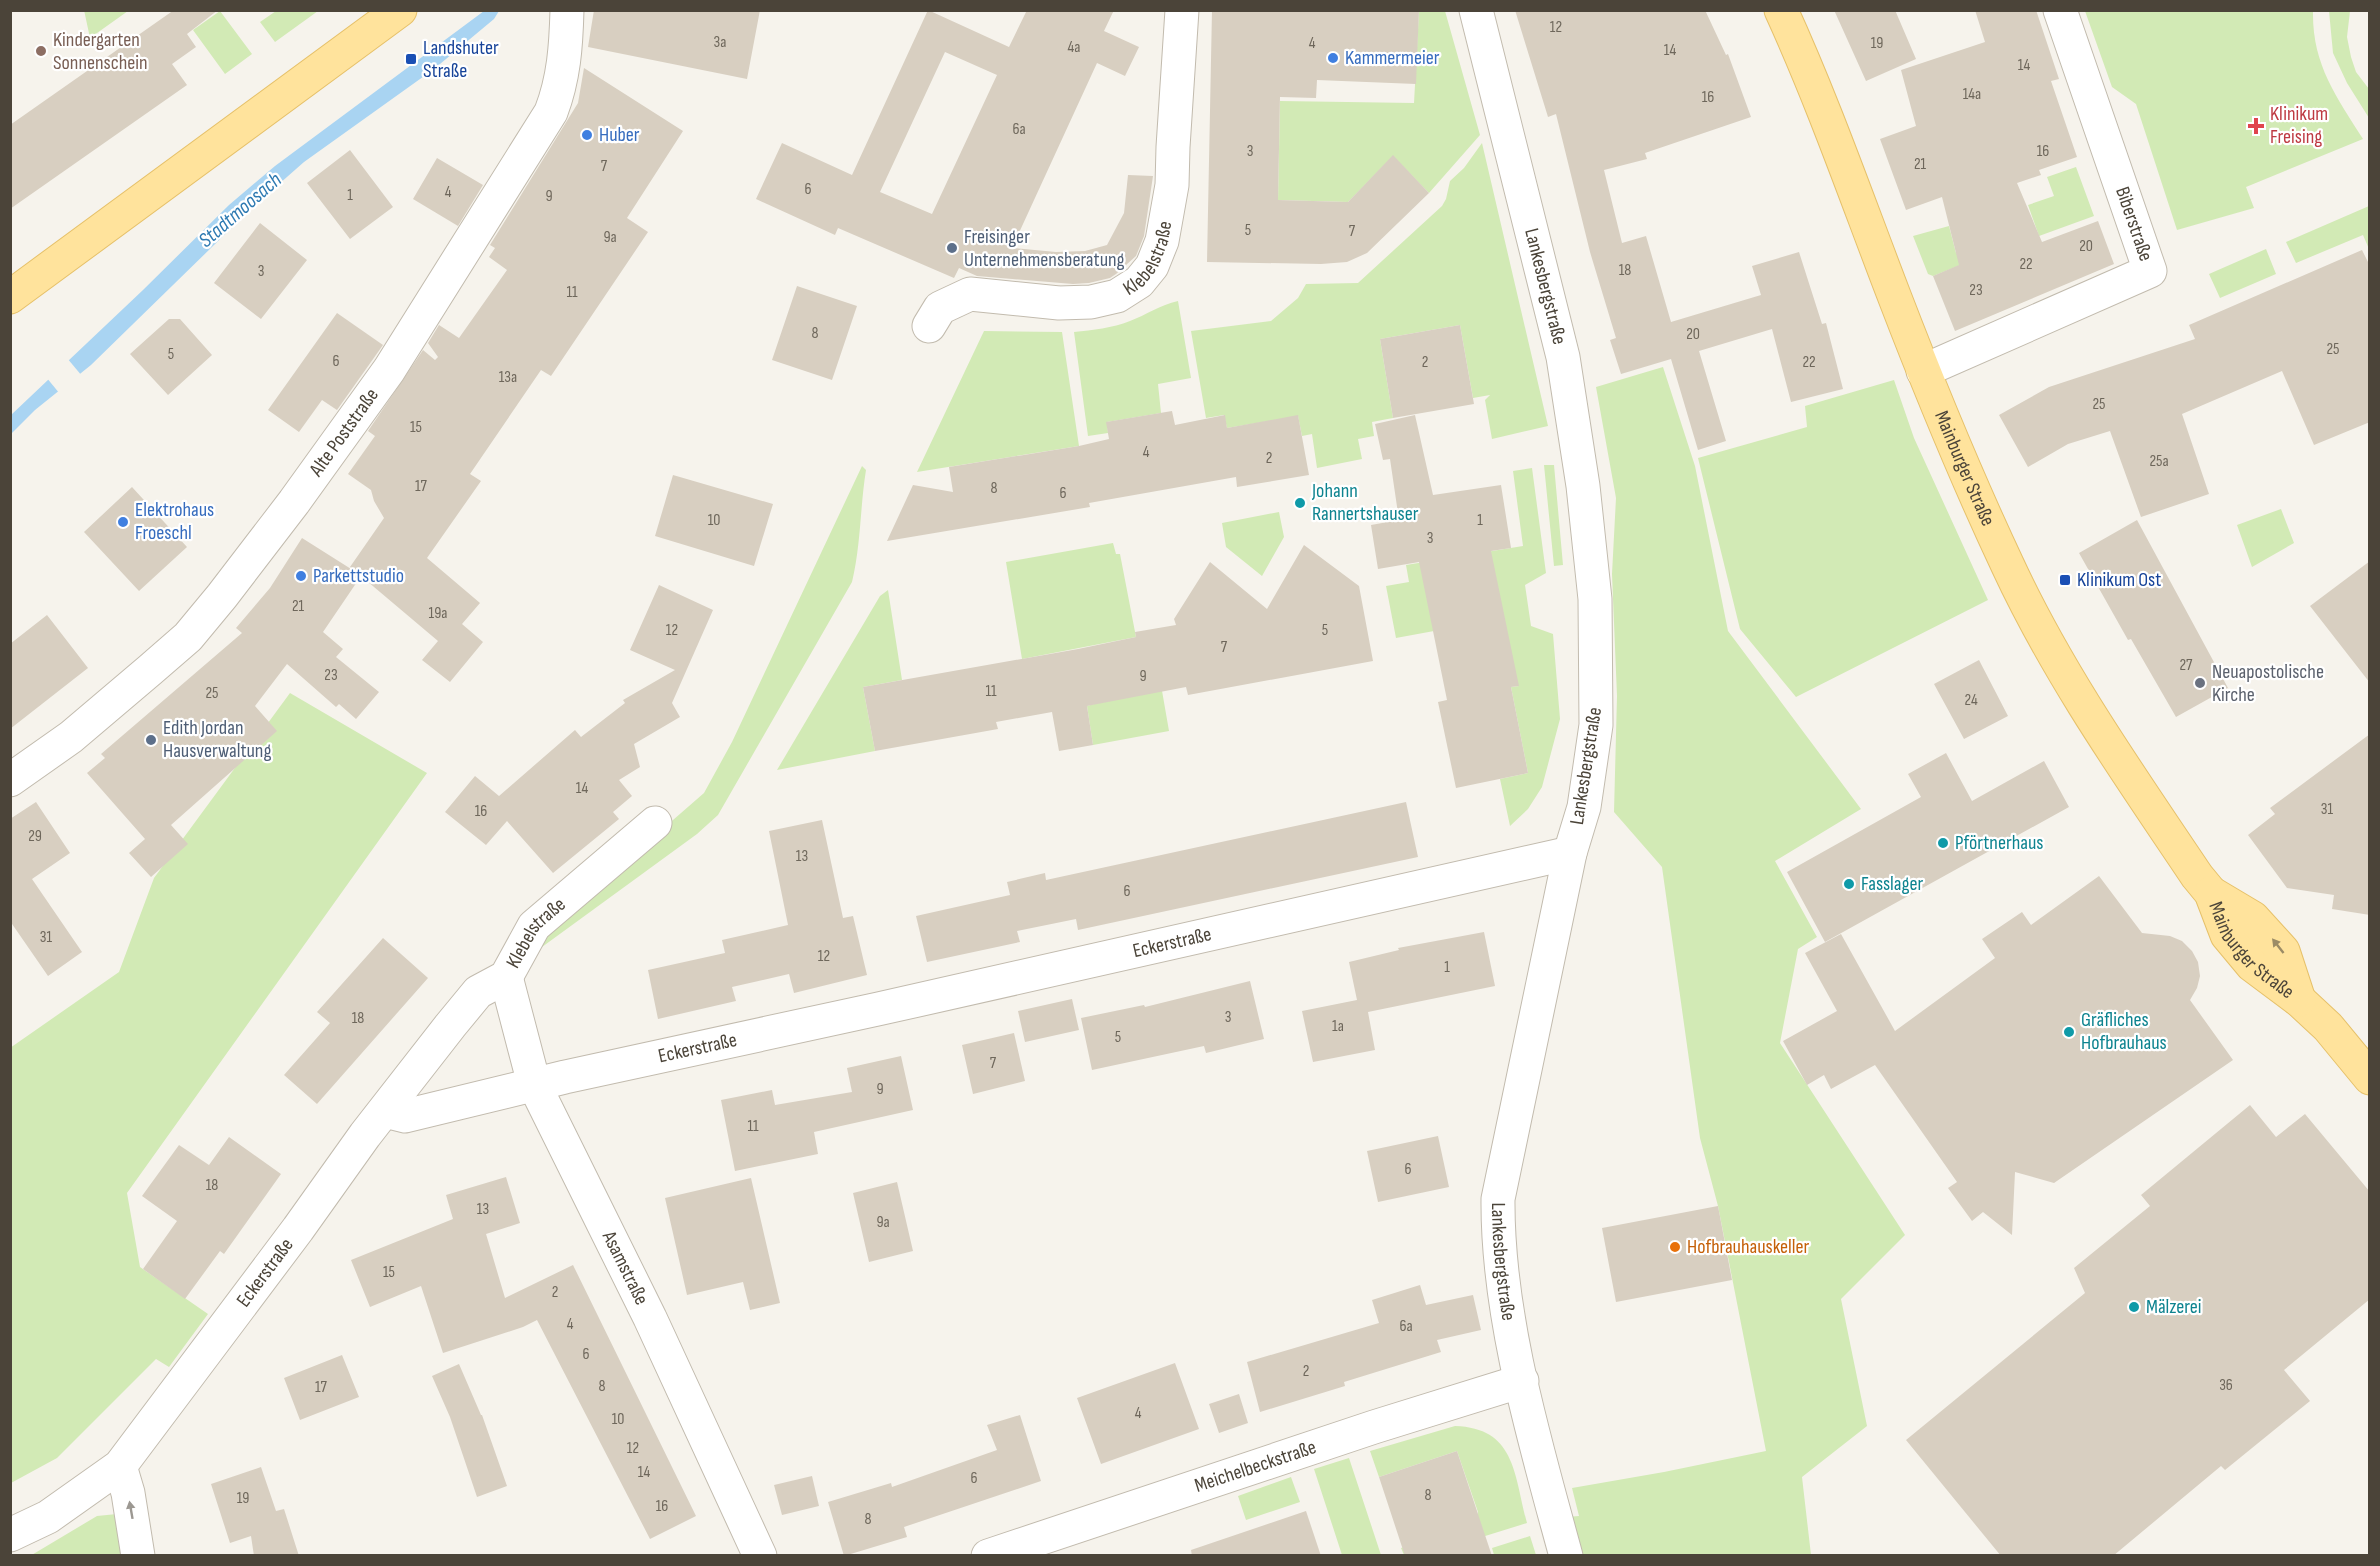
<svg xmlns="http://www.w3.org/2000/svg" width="2380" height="1566" font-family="'Sofia Sans Condensed',sans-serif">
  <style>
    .green { fill: #d2eab5 }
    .water { fill: #a9d4f2 }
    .pier { fill: #f6f3ec }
    .building { fill: #d8cfc1; fill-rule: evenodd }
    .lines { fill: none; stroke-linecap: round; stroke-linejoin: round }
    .minor-casing { stroke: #c2bbae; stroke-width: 35 }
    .major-casing { stroke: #e6c16a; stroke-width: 35 }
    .minor { stroke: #fff; stroke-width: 33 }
    .major { stroke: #ffe39c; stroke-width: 33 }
    .oneway { fill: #9c8c66 }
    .oneway2 { fill: #9c9892 }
    .education-dot { fill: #8d6e63; stroke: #fff; stroke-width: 2 }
    .shop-dot { fill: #3f7fe0; stroke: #fff; stroke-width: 2 }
    .transit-dot { fill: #1a4fb4; stroke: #fff; stroke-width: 2 }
    .health-dot { fill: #e0444e; stroke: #fff; stroke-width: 2 }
    .service-dot { fill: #5c6f8a; stroke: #fff; stroke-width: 2 }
    .culture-dot { fill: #0f9aa8; stroke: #fff; stroke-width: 2 }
    .worship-dot { fill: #6b7280; stroke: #fff; stroke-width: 2 }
    .food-dot { fill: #e8710a; stroke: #fff; stroke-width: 2 }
    .labels { text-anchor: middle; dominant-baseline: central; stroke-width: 4.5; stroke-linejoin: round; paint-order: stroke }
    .number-label { font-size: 16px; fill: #6e675b }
    .education-label { font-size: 20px; fill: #785e54; stroke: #fff; text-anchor: start }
    .transit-label { font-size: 20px; fill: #164399; stroke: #fff; text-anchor: start }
    .shop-label { font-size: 20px; fill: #366cbe; stroke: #fff; text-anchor: start }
    .health-label { font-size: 20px; fill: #be3a42; stroke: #fff; text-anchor: start }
    .street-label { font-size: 20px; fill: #4b4439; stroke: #fff }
    .service-label { font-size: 20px; fill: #4e5e75; stroke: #fff; text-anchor: start }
    .culture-label { font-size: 20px; fill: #0d838f; stroke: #fff; text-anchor: start }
    .worship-label { font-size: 20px; fill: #5b616d; stroke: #fff; text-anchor: start }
    .food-label { font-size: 20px; fill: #c56008; stroke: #fff; text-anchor: start }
    .water-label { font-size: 21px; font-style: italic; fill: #2e7ab2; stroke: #fff }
  </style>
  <rect width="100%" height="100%" fill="#f6f3ec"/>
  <path class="green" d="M84 10H128V11L90 38Z
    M220 11 252 54 225 74 193 30Z
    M276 11V10L318 11 275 42 260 22Z
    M1419 11H1445L1480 135 1429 193 1393 156 1348 202 1278 200 1280 101 1414 103Z
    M2085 11H2313C2312 64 2336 96 2363 139L2246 187 2254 208 2177 230 2136 104 2112 87Z
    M2329 11H2350L2347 37 2351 57 2356 72 2369 89V118L2347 83 2333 53Z
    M1482 143 1548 426 1492 439 1485 400 1490 395 1473 398 1460 325 1380 339 1393 418 1372 422 1374 436 1358 439 1362 459 1317 468 1312 434 1302 436 1298 416 1227 428 1224 415 1206 418 1191 331 1271 321 1298 298 1306 284 1358 283 1442 206 1446 199 1450 181 1464 168Z
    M2076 167 2094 216 2039 236 2028 205 2054 196 2047 177Z
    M2369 206V249L2363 235 2296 263 2286 242Z
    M1949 226 1956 253 1968 262 1933 276 1928 274 1913 236Z
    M2266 249 2276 274 2220 298 2209 274Z
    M1178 301 1191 378 1158 384 1161 413 1107 422 1108 433 1088 436 1074 332C1093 330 1112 328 1130 321 1146 315 1160 305 1178 301Z
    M984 331 1062 332 1079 446 917 472Z
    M1663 367 1695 466 1728 631 1861 809 1775 861 1817 937 1798 949 1780 1043 1905 1235 1841 1299 1867 1426 1802 1477 1811 1555H1580L1566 1517 1579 1516 1572 1488 1664 1472 1766 1451 1718 1206 1700 1138 1662 867 1614 812 1617 696 1612 574 1616 498 1596 387Z
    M1894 380 1914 438 1988 600 1796 697 1740 629 1698 458 1807 427 1805 406Z
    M1544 465H1554L1563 565 1554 566Z
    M862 466 866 470C860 507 861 545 852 582L718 815 697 834 542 947 540 943 565 914 704 793 732 742Z
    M1532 468 1546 573 1525 585 1531 626 1553 634 1560 719 1542 787 1528 809 1510 826 1500 779 1528 773 1511 687 1519 686 1434 631 1396 638 1386 586 1409 582 1406 565 1523 546 1513 471Z
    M2281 509 2294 543 2252 567 2237 525Z
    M1279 512 1284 537 1262 576 1226 547 1222 523Z
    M1113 543 1116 554H1120L1136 637 1022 659 1006 562Z
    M888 590 902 680 863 687 875 751 777 770 880 596Z
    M1161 685 1169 731 1093 745 1087 706Z
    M290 693 427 773 127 1193 140 1267 208 1314 169 1367 156 1359 57 1458 11 1483 10 1048 119 972 154 878Z
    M1455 1426C1516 1428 1514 1475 1527 1523L1424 1555H1404L1401 1548 1477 1523 1478 1512 1457 1451 1379 1477 1370 1451Z
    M1349 1458 1381 1555H1342L1314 1469Z
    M1291 1477 1300 1502 1246 1520 1238 1496Z
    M117 1514 127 1555 30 1556 97 1516Z
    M1530 1536 1536 1555H1494L1492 1548Z"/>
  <path class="water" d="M484 11H499L494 19 434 69 304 162 254 206 91 365 35 410 11 434V415L143 290 229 205 275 166Z"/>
  <path class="pier" d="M67 358 82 376 60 394 46 377Z"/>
  <path class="building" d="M174 10H218L187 34 196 47 172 64 187 85 10 209V125Z
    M594 10H760L747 79 588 47Z
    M928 10 1009 47 1027 10H1114L1104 31 1139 47 1125 76 1097 63 1012 248 1056 252 1085 251 1107 245 1124 213 1128 175 1153 176 1144 236 1136 256 1116 274 1110 278 1089 283 1073 284 977 276 959 268 954 278 838 228 835 235 756 199 782 143 852 175ZM945 52 997 75 932 214 880 192Z
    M1212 10H1419L1416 84 1317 80 1316 98 1280 97 1278 200 1348 202 1393 155 1429 193 1367 253 1347 262 1321 264 1207 262Z
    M1515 10H1705L1726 55 1728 54 1751 117 1645 153 1647 159 1604 170 1622 243 1646 236 1671 322 1761 295 1752 266 1799 252 1822 324 1826 323 1843 389 1791 402 1772 329 1699 351 1726 441 1698 450 1671 359 1621 374 1610 340 1616 338 1590 252 1556 114 1548 117Z
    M1834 10H1895L1916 59 1866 81Z
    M1975 10H2036L2059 79 2051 81 2077 157 2039 170 2041 175 2017 183 2042 242 2098 221 2114 264 1955 331 1933 276 1959 265 1942 197 1906 210 1880 139 1916 126 1901 70 1985 42Z
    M584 68 683 131 627 218 648 232 551 376 541 370 470 474 481 481 427 558 480 603 462 624 483 642 450 682 422 660 438 641 361 576 323 632 343 649 336 657 379 692 356 719 339 704 336 707 287 664 255 706 277 731 171 825 188 844 151 877 129 853 145 839 87 773 105 758 101 754 242 633 236 628 270 588 302 538 359 574 350 567 384 518 374 501 371 490 348 474 375 436 368 431 423 350 435 360 438 357 428 343 439 325 459 338 507 270 489 257 495 248 490 245 578 103Z
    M350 150 393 207 350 239 307 183Z
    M437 158 483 185 458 226 413 199Z
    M260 223 307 260 261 319 214 283Z
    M2362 250 2370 266V422L2314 445 2282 371 2182 414 2209 494 2141 517 2110 431 2068 444 2028 467 1999 415 2049 387 2195 339 2189 325Z
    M797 286 857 306 832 380 772 360Z
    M337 313 383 345 337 410 322 400 299 432 268 410Z
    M169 319H180L212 355 168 395 130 354Z
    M1460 325 1474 404 1393 418 1380 339Z
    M1172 411 1175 425 1225 415 1227 428 1298 415 1309 475 1237 487 1236 477 1089 503 1090 507 887 541 913 485 953 492 949 467 1079 446 1109 439 1106 422Z
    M1415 415 1433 495 1501 485 1511 548 1491 551 1519 686 1511 687 1528 773 1456 788 1438 702 1447 700 1419 562 1378 569 1371 525 1399 520 1390 459 1383 460 1375 424Z
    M673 475 773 504 754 566 655 536Z
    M132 487 187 547 139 591 84 532Z
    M2137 520 2228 688 2176 717 2131 639 2128 640 2079 553Z
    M1304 545 1359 586 1373 661 1188 695 1186 687 1087 706 1093 745 1059 751 1052 712 996 722 998 729 875 751 863 687 1078 649 1136 637 1135 632 1176 625 1174 619 1210 562 1267 609Z
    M2370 561V683L2310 606Z
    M659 585 713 610 672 703 680 717 634 744 640 767 619 780 632 796 613 812 619 819 553 873 507 821 486 845 445 812 475 776 499 796 575 730 581 737 625 703 623 700 675 670 630 650Z
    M47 615 88 668 10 729V644Z
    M1979 660 2008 716 1964 739 1934 684Z
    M2370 734V915L2332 909 2334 895 2287 888 2248 835 2275 814 2270 808Z
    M1946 753 1972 801 2044 761 2069 807 1825 942 1787 872 1921 797 1908 774Z
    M36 802 70 853 32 879 82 952 48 976 10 921V819Z
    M1406 802 1418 857 1078 930 1076 919 1017 931 1020 942 927 962 916 916 1010 895 1007 882 1045 873 1046 880Z
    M822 820 843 918 853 916 867 975 794 993 789 974 732 987 736 1001 658 1019 648 970 725 953 722 940 788 925 769 831Z
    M2099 876 2142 933 2170 936 2182 941 2192 951 2198 962 2200 976 2197 988 2190 1000 2233 1060 2054 1183 2015 1172 2012 1235 1983 1212 1972 1221 1948 1188 1957 1182 1875 1065 1831 1089 1824 1075 1807 1085 1783 1041 1837 1011 1805 953 1841 934 1895 1031 1995 958 1982 939 2022 912 2031 925Z
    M1484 932 1495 986 1368 1012 1375 1050 1313 1062 1302 1011 1357 1000 1349 962 1399 950 1398 948Z
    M383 938 428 978 317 1104 284 1075 330 1023 317 1012Z
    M1250 981 1264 1039 1206 1053 1204 1046 1092 1070 1081 1018 1144 1005 1145 1007Z
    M1072 999 1079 1030 1025 1042 1018 1011Z
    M1014 1033 1025 1081 973 1094 962 1045Z
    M901 1056 913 1110 814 1132 818 1154 735 1171 721 1100 772 1090 775 1105 852 1092 847 1068Z
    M2250 1105 2276 1137 2305 1114 2370 1192V1299L2284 1370 2310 1401 2225 1470 2221 1466 2113 1556H2001L1906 1440 2085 1293 2074 1268 2150 1206 2141 1195Z
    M1438 1136 1449 1187 1378 1202 1367 1151Z
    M229 1137 281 1174 224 1254 220 1251 185 1299 143 1269 177 1221 142 1196 179 1145 209 1165Z
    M506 1177 520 1223 486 1234 505 1298 573 1265 696 1516 650 1539 537 1320 523 1327 443 1353 421 1286 370 1307 351 1260 453 1219 446 1195Z
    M751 1178 780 1303 750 1310 743 1282 687 1295 665 1198Z
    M897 1182 913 1251 869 1262 853 1193Z
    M1718 1206 1732 1280 1616 1302 1602 1228Z
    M1420 1285 1426 1305 1473 1295 1481 1330 1437 1340 1441 1352 1344 1382 1345 1386 1260 1412 1247 1362 1379 1323 1372 1300Z
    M342 1355 359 1397 300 1420 284 1378Z
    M1175 1363 1199 1429 1101 1464 1077 1398Z
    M459 1364 481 1415H482L507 1486 477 1497 450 1417 432 1376Z
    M1239 1394 1248 1423 1219 1433 1209 1404Z
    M1020 1415 1041 1481 904 1527 907 1537 844 1556 828 1502 891 1483 892 1487 997 1450 987 1425Z
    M1457 1451 1492 1556H1405L1379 1477Z
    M261 1467 276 1511 284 1509 299 1556H254L251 1536 230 1543 211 1484Z
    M812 1476 819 1506 782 1515 774 1485Z
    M1306 1511 1321 1556H1192L1191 1550Z"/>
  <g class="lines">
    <g class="minor-casing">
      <g id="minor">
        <path id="s1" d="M1476 10 1563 357 1583 486 1595 599 1596 725 1584 807 1570 853 1498 1199C1497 1316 1535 1442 1566 1556"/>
        <path id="s2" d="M929 326 940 308 970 294 1059 303 1091 302 1117 296 1139 282 1152 266 1162 241 1172 185 1173 147 1182 10"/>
        <path d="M1923 371 2150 271 2060 10"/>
        <path id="s3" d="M10 780 71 737 150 670 188 637 222 596 294 502 389 370 551 112C564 78 566 46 567 10"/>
        <path id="s4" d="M506 977 534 1084 650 1318 760 1556"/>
        <path id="s5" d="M385 1111 405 1116 565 1077 878 1009 1570 853"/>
        <path d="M120 1466 128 1493 138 1556"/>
        <path id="s6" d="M10 1535 48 1517 120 1466 298 1229 365 1135 450 1026 478 992 506 977 534 926 655 823"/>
        <path id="s7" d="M988 1556 1374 1427 1522 1381"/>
      </g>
    </g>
    <g class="major-casing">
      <g id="major">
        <path id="s8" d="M1781 10C1824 104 1858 202 1895 298 1930 389 1967 479 2008 566 2059 676 2130 776 2197 876L2211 893 2227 935 2252 965 2299 1000 2328 1027 2370 1078"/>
        <path d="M10 297 400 10"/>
        <path d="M2211 893 2253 918 2283 951 2299 1000"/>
      </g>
    </g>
    <use href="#minor" class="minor"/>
    <use href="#major" class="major"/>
  </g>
  <defs><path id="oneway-solid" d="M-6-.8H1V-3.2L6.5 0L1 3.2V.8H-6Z" transform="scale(1.5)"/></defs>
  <use class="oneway" href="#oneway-solid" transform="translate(2278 946) rotate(-128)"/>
  <use class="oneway2" href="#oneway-solid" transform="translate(131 1510) rotate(-100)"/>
  <circle class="education-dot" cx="41" cy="51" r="6"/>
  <g class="shop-dot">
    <circle cx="1333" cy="58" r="6"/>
    <circle cx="587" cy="135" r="6"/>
    <circle cx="123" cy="522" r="6"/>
    <circle cx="301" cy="576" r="6"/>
  </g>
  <g class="transit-dot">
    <rect x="405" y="53" width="12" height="12" rx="3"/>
    <rect x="2059" y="574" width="12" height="12" rx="3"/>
  </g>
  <path class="health-dot" d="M2253 117h6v6h6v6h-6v6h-6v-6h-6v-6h6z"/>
  <g class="service-dot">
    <circle cx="952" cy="248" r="6"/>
    <circle cx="151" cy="740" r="6"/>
  </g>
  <g class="culture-dot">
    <circle cx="1300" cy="503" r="6"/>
    <circle cx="1943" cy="843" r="6"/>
    <circle cx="1849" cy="884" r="6"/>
    <circle cx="2069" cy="1032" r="6"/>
    <circle cx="2134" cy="1307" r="6"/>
  </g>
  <circle class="worship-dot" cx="2200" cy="683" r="6"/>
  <circle class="food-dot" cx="1675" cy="1247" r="6"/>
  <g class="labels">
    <g class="number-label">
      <text x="1556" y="27">12</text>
      <text x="720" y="42">3a</text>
      <text x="1312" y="43">4</text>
      <text x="1877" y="43">19</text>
      <text x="1074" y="47">4a</text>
      <text x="1670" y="50">14</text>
      <text x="2024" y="65">14</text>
      <text x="1972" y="94">14a</text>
      <text x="1708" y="97">16</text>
      <text x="1019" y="129">6a</text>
      <text x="1250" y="151">3</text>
      <text x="2043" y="151">16</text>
      <text x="1920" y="164">21</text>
      <text x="604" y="166">7</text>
      <text x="808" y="189">6</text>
      <text x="448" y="192">4</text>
      <text x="350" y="195">1</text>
      <text x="549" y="196">9</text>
      <text x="1248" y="230">5</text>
      <text x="1352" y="231">7</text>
      <text x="610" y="237">9a</text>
      <text x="2086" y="246">20</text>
      <text x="2026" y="264">22</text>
      <text x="1625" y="270">18</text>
      <text x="261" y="271">3</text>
      <text x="1976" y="290">23</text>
      <text x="572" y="292">11</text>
      <text x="815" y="333">8</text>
      <text x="1693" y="334">20</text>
      <text x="2333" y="349">25</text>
      <text x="171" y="354">5</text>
      <text x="336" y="361">6</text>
      <text x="1425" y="362">2</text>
      <text x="1809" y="362">22</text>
      <text x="508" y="377">13a</text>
      <text x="2099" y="404">25</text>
      <text x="416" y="427">15</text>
      <text x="1146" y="452">4</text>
      <text x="1269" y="458">2</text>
      <text x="2159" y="461">25a</text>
      <text x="421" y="486">17</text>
      <text x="994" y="488">8</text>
      <text x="1063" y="493">6</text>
      <text x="714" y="520">10</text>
      <text x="1480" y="520">1</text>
      <text x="1430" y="538">3</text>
      <text x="298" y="606">21</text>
      <text x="438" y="613">19a</text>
      <text x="672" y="630">12</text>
      <text x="1325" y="630">5</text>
      <text x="1224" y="647">7</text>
      <text x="2186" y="665">27</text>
      <text x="331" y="675">23</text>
      <text x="1143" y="676">9</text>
      <text x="991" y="691">11</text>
      <text x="212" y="693">25</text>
      <text x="1971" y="700">24</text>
      <text x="582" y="788">14</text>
      <text x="2327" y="809">31</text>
      <text x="481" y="811">16</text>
      <text x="35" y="836">29</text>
      <text x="802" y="856">13</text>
      <text x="1127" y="891">6</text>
      <text x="46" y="937">31</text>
      <text x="824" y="956">12</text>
      <text x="1447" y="967">1</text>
      <text x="1228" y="1017">3</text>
      <text x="358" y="1018">18</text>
      <text x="1338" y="1026">1a</text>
      <text x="1118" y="1037">5</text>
      <text x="993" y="1063">7</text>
      <text x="880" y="1089">9</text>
      <text x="753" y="1126">11</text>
      <text x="1408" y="1169">6</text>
      <text x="212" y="1185">18</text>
      <text x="483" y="1209">13</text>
      <text x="883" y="1222">9a</text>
      <text x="389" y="1272">15</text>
      <text x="555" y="1292">2</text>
      <text x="570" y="1324">4</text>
      <text x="1406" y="1326">6a</text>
      <text x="586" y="1354">6</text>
      <text x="1306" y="1371">2</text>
      <text x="2226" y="1385">36</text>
      <text x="602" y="1386">8</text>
      <text x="321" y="1387">17</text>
      <text x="1138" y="1413">4</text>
      <text x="618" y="1419">10</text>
      <text x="633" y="1448">12</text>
      <text x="644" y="1472">14</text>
      <text x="974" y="1478">6</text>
      <text x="1428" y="1495">8</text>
      <text x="243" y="1498">19</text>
      <text x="662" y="1506">16</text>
      <text x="868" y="1519">8</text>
    </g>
    <g class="education-label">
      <text x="53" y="40">Kindergarten<tspan x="53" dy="23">Sonnenschein</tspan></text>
    </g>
    <g class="transit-label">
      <text x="423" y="48">Landshuter<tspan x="423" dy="23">Straße</tspan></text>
      <text x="2077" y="580">Klinikum Ost</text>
    </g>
    <g class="shop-label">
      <text x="1345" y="58">Kammermeier</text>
      <text x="599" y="135">Huber</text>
      <text x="135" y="510">Elektrohaus<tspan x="135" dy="23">Froeschl</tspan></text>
      <text x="313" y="576">Parkettstudio</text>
    </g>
    <g class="health-label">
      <text x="2270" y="114">Klinikum<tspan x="2270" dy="23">Freising</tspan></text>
    </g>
    <g class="street-label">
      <text transform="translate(2134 224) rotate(71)">Biberstraße</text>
      <text stroke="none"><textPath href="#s2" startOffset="254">Klebelstraße</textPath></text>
      <text stroke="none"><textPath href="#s1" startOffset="285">Lankesbergstraße</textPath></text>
      <text stroke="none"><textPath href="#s3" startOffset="486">Alte Poststraße</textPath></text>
      <text stroke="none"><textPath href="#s8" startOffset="494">Mainburger Straße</textPath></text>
      <text transform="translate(1586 766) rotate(-81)">Lankesbergstraße</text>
      <text stroke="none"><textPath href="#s6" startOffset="810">Klebelstraße</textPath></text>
      <text stroke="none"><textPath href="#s5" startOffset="807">Eckerstraße</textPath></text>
      <text stroke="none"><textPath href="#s8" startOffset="1058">Mainburger Straße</textPath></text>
      <text stroke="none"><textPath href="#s5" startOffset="321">Eckerstraße</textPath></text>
      <text stroke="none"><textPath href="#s1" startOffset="1275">Lankesbergstraße</textPath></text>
      <text stroke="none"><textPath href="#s4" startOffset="316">Asamstraße</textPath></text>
      <text stroke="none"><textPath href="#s6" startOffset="372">Eckerstraße</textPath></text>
      <text stroke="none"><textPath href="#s7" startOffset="282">Meichelbeckstraße</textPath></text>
    </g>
    <g class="service-label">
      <text x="964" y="237">Freisinger<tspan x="964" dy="23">Unternehmensberatung</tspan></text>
      <text x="163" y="728">Edith Jordan<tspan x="163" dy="23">Hausverwaltung</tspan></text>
    </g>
    <g class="culture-label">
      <text x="1312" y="491">Johann<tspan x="1312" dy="23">Rannertshauser</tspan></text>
      <text x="1955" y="843">Pförtnerhaus</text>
      <text x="1861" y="884">Fasslager</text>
      <text x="2081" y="1020">Gräfliches<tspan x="2081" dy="23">Hofbrauhaus</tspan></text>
      <text x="2146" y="1307">Mälzerei</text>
    </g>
    <g class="worship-label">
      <text x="2212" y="672">Neuapostolische<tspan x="2212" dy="23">Kirche</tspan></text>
    </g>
    <g class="food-label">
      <text x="1687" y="1247">Hofbrauhauskeller</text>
    </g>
    <g class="water-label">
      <text transform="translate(240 210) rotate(-41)">Stadtmoosach</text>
    </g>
  </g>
  <rect width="2380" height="1566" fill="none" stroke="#4b4439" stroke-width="24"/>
</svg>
